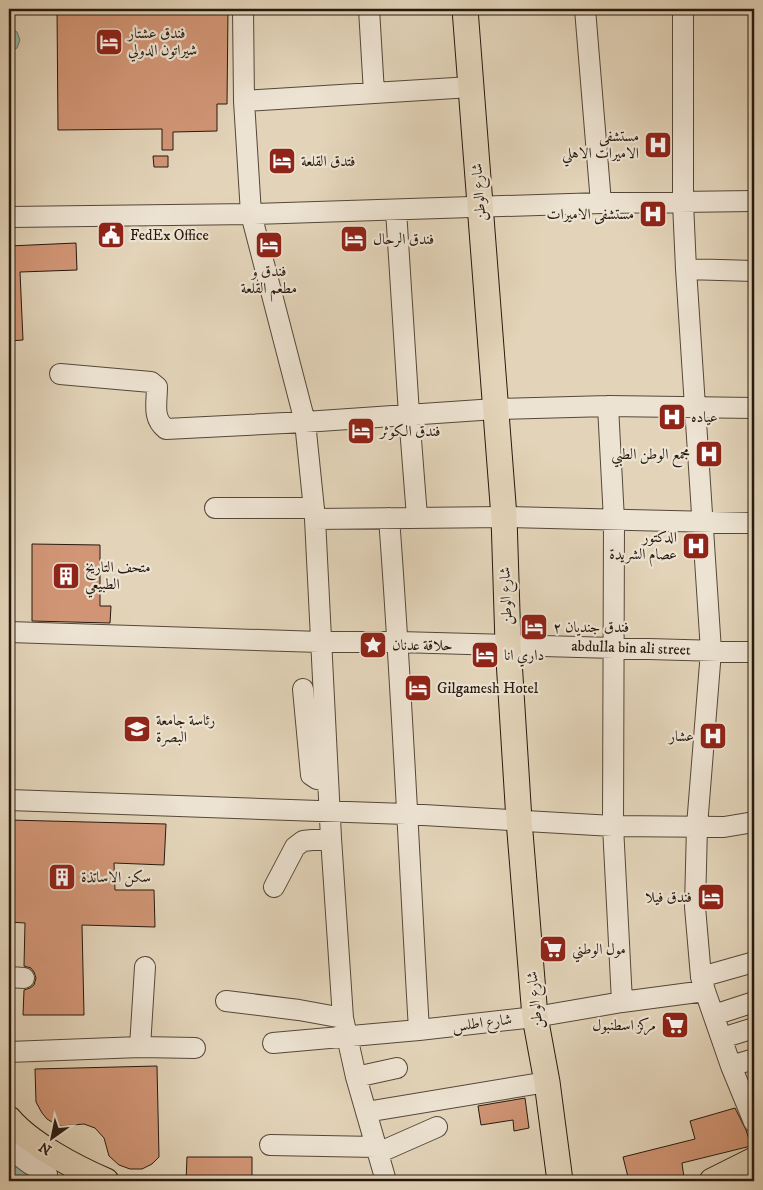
<svg xmlns="http://www.w3.org/2000/svg" width="763" height="1190" font-family="'IM FELL DW Pica',Amiri,serif">
  <style>
    .water { fill: url(#water-ripples); stroke: #69796c }
    .building { fill: #d29676; stroke: #26190e }
    .lines { fill: none; stroke-linecap: round; stroke-linejoin: round }
    .minor-casing { stroke: #554839; stroke-width: 22 }
    .major-casing { stroke: #26190e; stroke-width: 27 }
    .minor { stroke: #ede3d2; stroke-width: 20 }
    .major { stroke: #e3d4b9; stroke-width: 25 }
    .labels { text-anchor: middle; dominant-baseline: central; stroke-width: 4.5; stroke-linejoin: round; paint-order: stroke }
    .poi-label { font-size: 15px; fill: #26190e; stroke: #ede3d2; text-anchor: start }
    .street-label { font-size: 15px; fill: #26190e; stroke: #ede3d2 }
  </style>
  <defs>
    <pattern id="water-ripples" width="26" height="14" patternUnits="userSpaceOnUse" patternTransform="scale(1.25)"><rect width="26" height="14" fill="#96b9aa"/><path d="M2 4q2-2 4 0t4 0M15 11q2-2 4 0t4 0" fill="none" stroke="#819e91"/></pattern>
  </defs>
  <rect width="100%" height="100%" fill="#e3d4b9"/>
  <filter id="stains"><feTurbulence type="fractalNoise" baseFrequency=".004" numOctaves="4"/><feColorMatrix values="0 0 0 0 .2 0 0 0 0 .09 0 0 0 0 .02 0 0 0 .5 -.17"/></filter>
  <radialGradient id="worn" r=".72"><stop offset=".6" stop-color="#630" stop-opacity="0"/><stop offset="1" stop-color="#630" stop-opacity=".3"/></radialGradient>
  <path class="water" d="M9 27 17 32 20 40 17 48 9 52Z
    M9 1156 43 1181H9Z"/>
  <path class="building" d="M57 9H228L227 104H217V131L173 132V150H162V129L58 130Z
    M153 156H168V167H154Z
    M76 243 77 270 20 272 23 340 9 341V246Z
    M32 544 100 545V606H111L110 623 32 621Z
    M9 820 166 824 164 865 114 863 115 890H154L155 927 82 925 84 1015H23L24 990 30 988 34 985 36 978 34 972 31 968 24 966 25 923 9 922Z
    M157 1066 159 1157 152 1164 142 1169H130L119 1165 109 1156 104 1138 95 1128 84 1124 62 1126 57 1125 47 1119 42 1113 36 1102 35 1069Z
    M525 1098 529 1128 514 1131 513 1120 481 1125 478 1106Z
    M735 1108 746 1130 751 1146 682 1163 684 1178 674 1181H629L623 1157 695 1139 690 1121Z
    M187 1157H252V1181H186Z"/>
  <g class="lines">
    <g class="minor-casing">
      <path id="minor" d="M243 9 244 101 251 214 305 422 315 519 331 838 343 1018 356 1077 386 1181
        M369 9 374 93
        M585 9 601 203
        M683 9V203L686 269 711 651 697 826 695 907 701 977 705 991 731 1066 754 1122
        M244 101 471 87
        M396 210 409 414 417 517
        M9 217 251 214 601 203 754 201
        M686 269 754 271
        M60 374 151 382 157 387C157 403 152 418 166 429L305 422 495 409 608 406 754 408
        M608 406 614 520 613 826 622 1002
        M215 508H314
        M389 518C402 689 409 860 419 1030
        M315 519 504 517 754 523
        M9 632 320 642H399L754 652
        M303 689 311 775 317 779 328 781
        M9 800 406 814 613 826 724 827 754 822
        M274 887 295 847 303 841 331 838
        M9 977 24 978
        M701 977 754 962
        M226 1001 299 1010 343 1018
        M714 1015 754 1002
        M722 1038 754 1028
        M273 1043 419 1030 535 1017 622 1002 705 991
        M140 1047 145 967
        M9 1052 140 1047 195 1048
        M731 1066 754 1059
        M356 1077 397 1068
        M366 1112 547 1082
        M270 1145 376 1147
        M9 1148 30 1164 47 1174 44 1181
        M378 1153 437 1127"/>
    </g>
    <g class="major-casing">
      <path id="major" d="M465 9 504 517 508 644 519 820 535 1017 547 1082 560 1181
        M9 1119C30 1144 76 1168 106 1181
        M712 1181 754 1160"/>
    </g>
    <use href="#minor" class="minor"/>
    <use href="#major" class="major"/>
  </g>
  <defs>
    <g id="hotel-square" transform="scale(1.4375)"><rect x="-9" y="-9" width="18" height="18" rx="4" fill="#8f2418" stroke="#ede3d2"/><path d="M-6-4.5h1.5V1H6V5H4.5V3h-9V5H-6ZM-4 0a1.8 1.8 0 1 1 3.6 0ZM.5 0V-2.5h3Q6-2.5 6 0Z" fill="#fff"/></g>
    <g id="hospital-square" transform="scale(1.4375)"><rect x="-9" y="-9" width="18" height="18" rx="4" fill="#8f2418" stroke="#ede3d2"/><path d="M-5-5h3v3.5h4V-5h3V5h-3V1.5h-4V5h-3Z" fill="#fff"/></g>
    <g id="civic-square" transform="scale(1.4375)"><rect x="-9" y="-9" width="18" height="18" rx="4" fill="#8f2418" stroke="#ede3d2"/><path d="M-.6-6.5H3V-4.5H.6V-3L4-1V1h2V6H-6V1h2V-1L-.6-3ZM-1.2 2.5V6h2.4V2.5Z" fill="#fff"/></g>
    <g id="building-square" transform="scale(1.4375)"><rect x="-9" y="-9" width="18" height="18" rx="4" fill="#8f2418" stroke="#ede3d2"/><path d="M-4-6H4V6H1V3H-1V6H-4ZM-2.5-4.3h1.7v1.8h-1.7ZM.8-4.3h1.7v1.8H.8ZM-2.5-1h1.7V.8h-1.7ZM.8-1h1.7V.8H.8Z" fill="#fff"/></g>
    <g id="sight-square" transform="scale(1.4375)"><rect x="-9" y="-9" width="18" height="18" rx="4" fill="#8f2418" stroke="#ede3d2"/><path d="M0-6L1.8-2.2L6-1.7L2.9 1.2L3.7 5.4L0 3.3L-3.7 5.4L-2.9 1.2L-6-1.7L-1.8-2.2Z" fill="#fff"/></g>
    <g id="university-square" transform="scale(1.4375)"><rect x="-9" y="-9" width="18" height="18" rx="4" fill="#8f2418" stroke="#ede3d2"/><path d="M0-5L7-2L0 1L-7-2ZM-4 1L0 2.5L4 1V4Q0 6-4 4Z" fill="#fff"/></g>
    <g id="supermarket-square" transform="scale(1.4375)"><rect x="-9" y="-9" width="18" height="18" rx="4" fill="#8f2418" stroke="#ede3d2"/><path d="M-6-5.5h2.5l.6 2H6L4.5 2H-2.5L-4.4-4H-6ZM-1.5 3.2a1.3 1.3 0 1 0 .1 0ZM3 3.2a1.3 1.3 0 1 0 .1 0Z" fill="#fff"/></g>
  </defs>
  <g fill-rule="evenodd">
    <use href="#hotel-square" x="109" y="42"/>
    <use href="#hospital-square" x="658" y="145"/>
    <use href="#hotel-square" x="282" y="161"/>
    <use href="#hospital-square" x="653" y="214"/>
    <use href="#civic-square" x="111" y="235"/>
    <use href="#hotel-square" x="354" y="239"/>
    <use href="#hotel-square" x="269" y="245"/>
    <use href="#hospital-square" x="672" y="417"/>
    <use href="#hotel-square" x="361" y="431"/>
    <use href="#hospital-square" x="709" y="454"/>
    <use href="#hospital-square" x="696" y="546"/>
    <use href="#building-square" x="66" y="576"/>
    <use href="#hotel-square" x="534" y="627"/>
    <use href="#sight-square" x="373" y="645"/>
    <use href="#hotel-square" x="485" y="655"/>
    <use href="#hotel-square" x="418" y="688"/>
    <use href="#university-square" x="137" y="729"/>
    <use href="#hospital-square" x="713" y="736"/>
    <use href="#building-square" x="62" y="877"/>
    <use href="#hotel-square" x="711" y="897"/>
    <use href="#supermarket-square" x="553" y="949"/>
    <use href="#supermarket-square" x="675" y="1025"/>
  </g>
  <g class="labels">
    <g class="poi-label">
      <text x="128" y="33">فندق عشتار<tspan x="128" dy="17">شيراتون الدولي</tspan></text>
      <text x="639" y="136" text-anchor="end">مستشفى<tspan x="639" dy="17">الاميرات الاهلي</tspan></text>
      <text x="301" y="161">فتدق القلعة</text>
      <text x="634" y="214" text-anchor="end">مستشفى الاميرات</text>
      <text x="130" y="235">FedEx Office</text>
      <text x="373" y="239">فندق الرحال</text>
      <text x="269" y="271" text-anchor="middle">فندق و<tspan x="269" dy="17">مطعم القلعة</tspan></text>
      <text x="691" y="417">عياده</text>
      <text x="380" y="431">فندق الكوثر</text>
      <text x="690" y="454" text-anchor="end">مجمع الوطن الطبي</text>
      <text x="677" y="537" text-anchor="end">الدكتور<tspan x="677" dy="17">عصام الشريدة</tspan></text>
      <text x="85" y="567">متحف التاريخ<tspan x="85" dy="17">الطبيعي</tspan></text>
      <text x="553" y="627">فندق جنديان ٢</text>
      <text x="392" y="645">حلاقة عدنان</text>
      <text x="504" y="655">داري انا</text>
      <text x="437" y="688">Gilgamesh Hotel</text>
      <text x="156" y="720">رئاسة جامعة<tspan x="156" dy="17">البصرة</tspan></text>
      <text x="694" y="736" text-anchor="end">عشار</text>
      <text x="81" y="877">سكن الاساتذة</text>
      <text x="692" y="897" text-anchor="end">فندق فيلا</text>
      <text x="572" y="949">مول الوطني</text>
      <text x="656" y="1025" text-anchor="end">مركز اسطنبول</text>
    </g>
    <g class="street-label">
      <text transform="translate(479 192) rotate(-94)">شارع الوطن</text>
      <text transform="translate(506 596) rotate(-92)">شارع الوطن</text>
      <text transform="translate(631 648) rotate(2)">abdulla bin ali street</text>
      <text transform="translate(535 1000) rotate(-96)">شارع الوطن</text>
      <text transform="translate(482 1023) rotate(-7)">شارع اطلس</text>
    </g>
  </g>
  <rect width="763" height="1190" fill="none" stroke="#e3d4b9" stroke-width="30"/>
  <rect x="10" y="10" width="743" height="1170" fill="none" stroke="#26190e" stroke-width="2.5"/>
  <rect x="15" y="15" width="733" height="1160" fill="none" stroke="#26190e"/>
  <g transform="translate(52 1138) rotate(213)" stroke="#ede3d2" stroke-width="4" paint-order="stroke">
  <path d="M0-4L9 19L0 12L-9 19Z" fill="#26190e"/>
  <text y="-8" font-size="14" font-weight="bold" text-anchor="middle" fill="#26190e">N</text>
  </g>
  <rect width="100%" height="100%" filter="url(#stains)"/>
  <rect width="100%" height="100%" fill="url(#worn)"/>
</svg>
